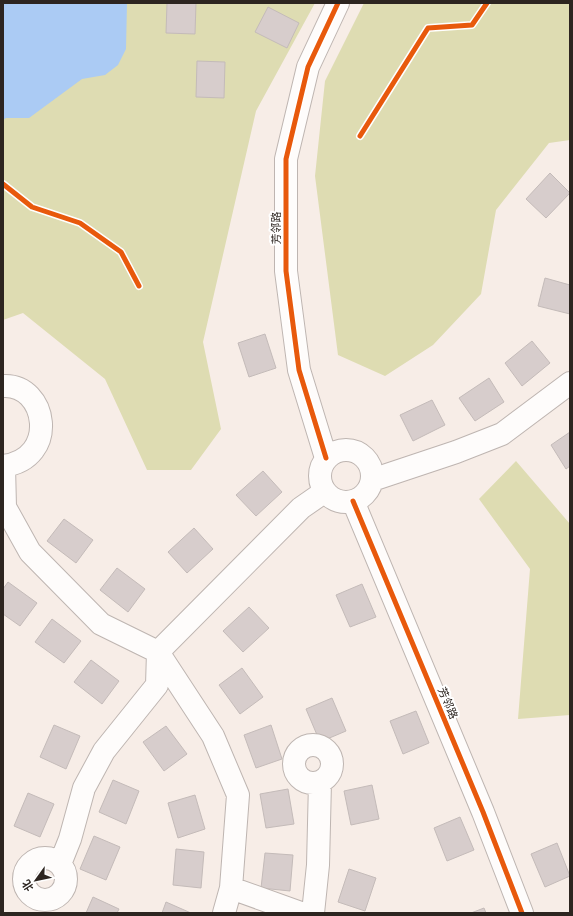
<svg xmlns="http://www.w3.org/2000/svg" width="573" height="916" font-family="'Space Grotesk','Noto Sans SC',sans-serif">
  <style>
    .green { fill: #dedcb2 }
    .water { fill: #abcbf4 }
    .building { fill: #d7cdcc; stroke: #c4bbb9 }
    .lines { fill: none; stroke-linecap: round; stroke-linejoin: round }
    .minor-casing { stroke: #beb5b1; stroke-width: 24 }
    .minor { stroke: #fefcfb; stroke-width: 22 }
    .cycleway-casing { stroke: #fff; stroke-width: 8 }
    .cycleway { stroke: #e8590c; stroke-width: 5 }
    .labels { text-anchor: middle; dominant-baseline: central; stroke-width: 4; stroke-linejoin: round; paint-order: stroke }
    .street-label { font-size: 11px; fill: #2d2520; stroke: #fff }
  </style>
  <rect width="100%" height="100%" fill="#f7ede7"/>
  <path class="green" d="M3 3H315L256 111 203 342 221 429 191 470H147L105 379 23 313 3 320Z
    M364 3H570V140L549 143 496 210 481 294 433 345 385 376 338 355 315 176 325 81Z
    M516 461 570 524V715L518 719 530 569 479 499Z"/>
  <path class="water" d="M3 3H127L126 49 118 65 105 75 82 79 29 118H6L3 120Z"/>
  <path class="building" d="M167 3H196L195 34 166 33Z
    M268 7 299 23 287 48 255 32Z
    M197 61 225 62 224 98 196 97Z
    M550 173 570 193 546 218 526 199Z
    M545 278 570 285V314L538 306Z
    M265 334 276 368 249 377 238 343Z
    M532 341 550 363 522 386 505 363Z
    M489 378 504 402 475 421 459 398Z
    M432 400 445 425 413 441 400 415Z
    M570 432V466L566 469 551 445Z
    M263 471 282 492 256 516 236 495Z
    M64 519 93 540 76 563 47 541Z
    M194 528 213 549 187 573 168 552Z
    M117 568 145 589 128 612 100 590Z
    M8 582 37 603 20 626 3 614V589Z
    M362 584 376 617 350 627 336 595Z
    M249 607 269 628 243 652 223 631Z
    M52 619 81 641 64 663 35 642Z
    M91 660 119 681 102 704 74 682Z
    M242 668 263 697 240 714 219 685Z
    M332 698 346 731 320 742 306 709Z
    M416 711 429 743 403 754 390 721Z
    M54 725 80 736 66 769 40 757Z
    M271 725 282 759 256 768 244 735Z
    M166 726 187 754 164 771 143 742Z
    M113 780 139 791 126 824 99 812Z
    M372 785 379 819 351 825 344 791Z
    M288 789 294 824 266 828 260 794Z
    M28 793 54 804 40 837 14 826Z
    M195 795 205 829 178 838 168 803Z
    M460 817 474 850 447 861 434 828Z
    M94 836 120 847 106 880 80 869Z
    M557 843 570 876 545 887 531 854Z
    M176 849 204 852 201 888 173 885Z
    M265 853 293 855 290 891 261 888Z
    M349 869 376 878 365 911 338 902Z
    M93 897 119 909 117 913H86Z
    M166 902 191 913H162Z
    M484 908 486 913H471Z"/>
  <g class="lines">
    <g class="minor-casing">
      <path id="minor" d="M3 386C47 383 60 459 3 466
        M320 476a26 26 0 1 1 52 0a26 26 0 1 1-52 0Z
        M326 458 299 370 286 271V159L308 67 338 3
        M4 466 5 507 30 552 101 624 158 652 157 685 104 751 84 788 70 839 60 864
        M372 480 456 452 502 434 570 383
        M353 501 483 812 522 913
        M294 764a19 19 0 1 1 38 0a19 19 0 1 1-38 0Z
        M24 879a21 21 0 1 1 42 0a21 21 0 1 1-42 0Z
        M231 888 301 913
        M224 913 231 888 238 795 213 736 158 652 301 508 324 492
        M313 913 318 865 320 782"/>
    </g>
    <use href="#minor" class="minor"/>
    <g class="cycleway-casing">
      <path id="cycleway" d="M360 136 428 28 472 25 487 3
        M3 184 32 207 80 223 121 252 139 286
        M326 458 299 370 286 271V159L308 67 338 3
        M353 501 483 812 522 913"/>
    </g>
    <use href="#cycleway" class="cycleway"/>
  </g>
  <g class="labels">
    <g class="street-label">
      <text transform="translate(276 228) rotate(-90)">芳邻路</text>
      <text transform="translate(448 703) rotate(67)">芳邻路</text>
    </g>
  </g>
  <rect width="573" height="916" fill="none" stroke="#2d2520" stroke-width="8"/>
  <g transform="translate(36 880) rotate(237)" stroke="#ffffff" stroke-width="3" paint-order="stroke">
  <path d="M0-3L7 15L0 10L-7 15Z" fill="#2d2520"/>
  <text y="-6" font-size="11" font-weight="bold" text-anchor="middle" fill="#2d2520">北</text>
  </g>
</svg>
